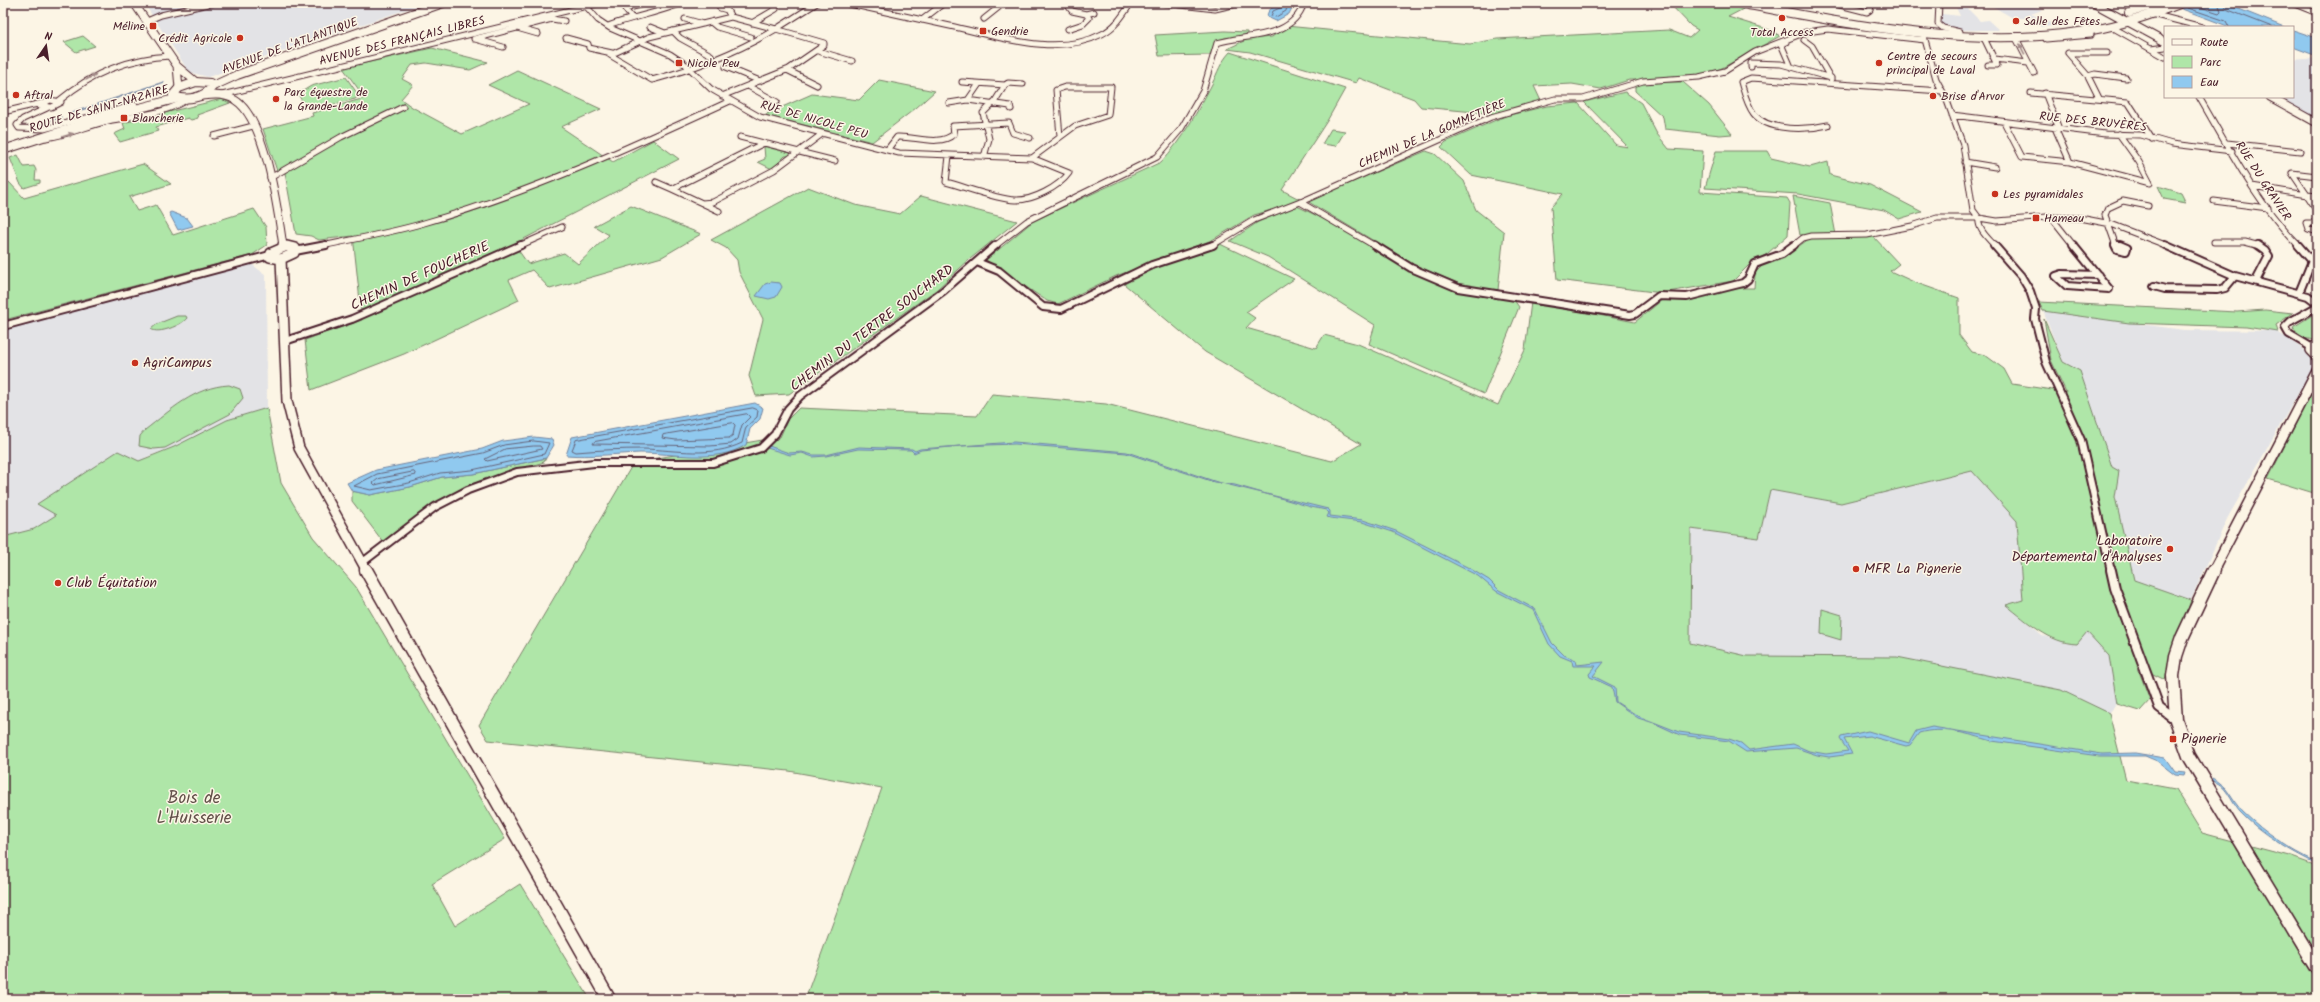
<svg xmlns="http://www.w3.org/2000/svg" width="2320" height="1002" font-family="Kalam,sans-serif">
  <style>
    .built { fill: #e3e3e6 }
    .green { fill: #afe6a8; stroke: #7c826a }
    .water { fill: #90c9ef; stroke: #7485a1 }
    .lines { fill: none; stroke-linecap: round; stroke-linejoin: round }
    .shore { stroke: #666379; stroke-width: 1 }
    .stream { stroke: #7485a1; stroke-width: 1.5 }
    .street-far2-casing { stroke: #4a1f2b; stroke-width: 7 }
    .street-far1-casing { stroke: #4a1f2b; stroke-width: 10 }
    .street-casing { stroke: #4a1f2b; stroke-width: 12 }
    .secondary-far2-casing { stroke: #4a1f2b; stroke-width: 9 }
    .secondary-far1-casing { stroke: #4a1f2b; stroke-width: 12 }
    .secondary-casing { stroke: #4a1f2b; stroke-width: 15 }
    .primary-casing { stroke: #4a1f2b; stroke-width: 10 }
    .street-far2 { stroke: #fcf5e5; stroke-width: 5 }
    .street-far1 { stroke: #fcf5e5; stroke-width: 6 }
    .street { stroke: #fcf5e5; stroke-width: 8 }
    .secondary-far2 { stroke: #fcf5e5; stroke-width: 7 }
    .secondary-far1 { stroke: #fcf5e5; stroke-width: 9 }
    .secondary { stroke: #fcf5e5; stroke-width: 12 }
    .primary { stroke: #fcf5e5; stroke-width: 8 }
    .oneway { fill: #a38a88 }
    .poi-dot { fill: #c8321e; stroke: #fcf5e5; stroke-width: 1.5 }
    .labels { text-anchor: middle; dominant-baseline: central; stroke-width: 3; stroke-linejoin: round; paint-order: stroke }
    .far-poi-label { font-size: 12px; fill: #4a1f2b; stroke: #fcf5e5; text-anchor: start }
    .far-street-label { font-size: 12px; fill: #4a1f2b; stroke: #fcf5e5 }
    .street-label { font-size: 14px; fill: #4a1f2b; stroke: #fcf5e5 }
    .poi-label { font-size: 14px; fill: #4a1f2b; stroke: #fcf5e5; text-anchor: start }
    .near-park-label { font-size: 17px; fill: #63514a; stroke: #fcf5e5 }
  </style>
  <rect width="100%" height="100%" fill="#fcf5e5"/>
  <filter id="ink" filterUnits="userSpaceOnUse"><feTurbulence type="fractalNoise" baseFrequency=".025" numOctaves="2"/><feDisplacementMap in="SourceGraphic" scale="8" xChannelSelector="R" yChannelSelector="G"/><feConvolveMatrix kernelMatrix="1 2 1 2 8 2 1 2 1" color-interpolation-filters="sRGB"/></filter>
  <g filter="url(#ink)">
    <path class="built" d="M144 3H425L208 77 189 72Z
      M1954 3H1962L1980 21 1988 20 1999 30H1957L1945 27 1941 24 1942 14 1960 16Z
      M1987 3H2025L2042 10 2031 14 2059 26 2041 27 2026 18H2013Z
      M2317 58V121L2274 97H2293V60Z
      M240 259 241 265 250 263 266 275 267 408 227 420 174 447 147 457 34 529 3 537V318L8 319Z
      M2043 311 2184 330 2276 331 2306 351 2316 362 2227 519 2191 600 2134 580 2115 497 2119 471 2112 467 2080 371 2063 362Z
      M1972 471 2017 521 2023 600 2007 605 2042 635 2066 643H2077L2087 631 2109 656 2117 704 2109 713 2061 690 1897 657 1747 656 1690 643 1691 529 1759 538 1770 490 1841 503Z"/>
    <path class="green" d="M1669 3H1726L1747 7 1728 17 1770 30 1780 36 1722 68 1686 81 1629 80 1601 89 1572 84 1534 86 1541 101 1496 114 1421 107 1414 99 1359 78 1356 83 1250 52 1227 49 1248 39 1272 37 1286 26 1470 44 1497 39 1669 30 1689 38 1698 30 1691 26Z
      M1225 31 1247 32V36L1225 38 1215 43 1210 55 1159 56 1155 35Z
      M83 36 95 46 76 52 64 42Z
      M432 48 488 62 470 70 426 63 412 65 402 79 413 85 401 99 412 107 462 134 529 104 488 85 517 70 601 109 561 127 613 162 653 140 679 159 514 244 528 264 564 253 578 264 609 235 594 226 631 206 701 234 662 257 550 289 532 270 509 280 519 300 404 354 311 390 305 340 362 320 353 236 319 240 311 236 296 234 285 173 277 171 263 129 313 116 312 113 365 98 343 68Z
      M1230 52 1345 89 1327 121 1282 190 1303 201 1254 215 1212 240 1116 276 1058 304 1047 301 986 260 1033 221 1161 162C1182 140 1198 111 1212 84 1218 72 1220 63 1230 52Z
      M346 77 359 96 355 99 314 109 306 108 298 94 311 86Z
      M879 80 935 91 916 108 872 142 764 115 812 94 859 100Z
      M1652 82H1683L1709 105 1732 134 1720 135 1665 129 1663 117 1635 91V85Z
      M1625 92 1641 103 1657 134 1669 149 1703 151 1700 192 1787 198 1790 203 1788 235 1767 254 1749 265 1733 281 1662 293 1557 280 1551 207 1563 194 1471 175 1441 147 1446 142 1505 116 1547 106 1578 103 1616 145 1628 147 1584 102Z
      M222 99 230 103 197 115 198 118 191 120 188 118 156 127 158 131 120 142 114 134 125 129 123 123Z
      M1331 129 1345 131 1336 146 1322 144Z
      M766 146 793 153 789 156H785L772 169 758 162 765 159 764 147Z
      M1426 151 1435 154 1464 181 1476 210 1504 232 1498 290 1467 287 1414 265 1307 201Z
      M1716 151H1767L1771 158 1810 167 1828 162 1830 175 1870 185 1922 212 1899 219 1884 210 1798 194 1705 188Z
      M18 155 24 167 34 166 36 170 35 180H40V183L24 188 20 183 10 158Z
      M143 164 171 184 129 197 137 211 156 205 173 235 254 209 266 227 267 245 252 255 8 319 3 318V185L9 182 24 198Z
      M2158 186 2181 193 2186 203 2164 199Z
      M808 187 855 205 900 214 921 196 1017 221 970 259 936 290 789 394 756 396 749 376 763 319 739 272 737 260 726 248 711 240Z
      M1793 196 1830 203 1836 235H1800Z
      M1297 206 1338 226 1396 263 1458 291 1514 300 1519 307 1484 394 1369 344 1375 325 1268 257 1230 241 1258 222Z
      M1873 236 1899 264 1890 271 1914 282 1959 298V335L1972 352 1985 355 2004 369 2012 384 2066 392 2051 360 2044 319 2063 362 2080 371 2112 467 2119 471 2115 497 2134 580 2191 600 2165 680 2137 666 2150 700 2140 711 2117 704 2109 656 2087 632 2077 644C2049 643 2028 622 2006 605L2023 600 2017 521 1972 471 1841 503 1770 490 1759 538 1691 529 1690 643 1747 656 1897 657 2061 690 2109 713 2126 780 2175 789 2202 833 2289 856 2317 866V999H805L882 788 789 771 488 740 479 725 634 462 780 437 788 419 799 408 977 416 992 394 1106 404 1332 461 1361 444 1205 352 1124 284 1162 265 1220 244 1294 279 1246 312 1255 318 1246 328 1316 348 1324 335 1358 344 1498 405 1525 350 1531 302 1635 322 1662 300 1695 299 1732 288H1754L1755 273 1765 263 1784 257 1810 238Z
      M2039 302 2237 312 2265 310 2293 313 2276 325 2278 332 2246 327 2129 323 2043 311Z
      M2317 312V340C2308 340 2299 337 2294 329L2295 326Z
      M177 316H186L187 318C182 325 158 335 151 329L157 324Z
      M2317 382V494L2268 479Z
      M229 385 240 389 243 398 230 414 165 448 154 449 139 446 140 436 145 430C171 410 194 387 229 385Z
      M267 408 281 483 313 537 356 587 505 839 432 884 455 926 520 884 590 999H3V537L34 529 56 515 37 504 118 451 139 461 174 447 227 420Z
      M546 458 544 462 465 486 417 516 384 543 352 501V491L370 495 410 487 442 477 473 474Z
      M1822 609 1842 615 1841 640 1821 634Z"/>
    <path class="water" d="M1287 3 1293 6 1289 14 1276 21 1267 17C1267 7 1278 5 1287 3Z
      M2166 3H2224L2284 27H2230Z
      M2293 30 2317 38V56L2293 47Z
      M171 212 187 218 193 226 178 230 169 213Z
      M771 282 780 283 782 287 776 297 769 299 756 296 765 284Z
      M755 403 763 408 760 419 750 429 746 445C715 464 674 453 640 453 616 454 590 457 566 455L572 437Z
      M534 437 552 439 554 445 546 458 473 474 442 477 410 487 370 495 352 491 347 483 376 470 482 449 503 441Z
      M1014 442 1127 452 1217 482 1328 509 1330 511V516L1363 520 1396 531 1469 568 1489 580 1499 590 1535 609 1552 643 1564 655 1576 660 1577 665 1604 662 1593 676 1615 687 1616 702 1638 716 1679 732 1729 739 1741 743 1749 750 1793 744 1809 751 1826 754 1848 751 1840 739 1841 737 1868 731 1909 743 1916 731 1932 727 2102 754 2135 753 2165 758 2175 772 2185 773 2184 776 2175 775 2157 761 2145 756H2099L1992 741C1969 734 1942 726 1919 733L1910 745 1906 746 1869 736 1844 739 1852 754 1829 757 1817 755 1796 748 1746 752 1729 741 1680 735 1654 723 1638 718 1615 702 1612 687 1590 677 1589 674 1596 666H1573L1572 661 1560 656 1549 644 1533 610 1496 591 1478 576 1393 532 1362 522 1330 518 1327 517 1329 513 1326 510 1311 507 1235 485 1214 482 1126 453 1015 444 960 446 921 450 914 453 911 450 858 449 826 456 813 457 802 453 790 455 767 448 769 446 789 453 802 452 813 455H826L859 447 912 449 915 451 920 449Z
      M2212 778C2228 785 2231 800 2243 812 2264 832 2290 850 2317 862V864C2290 851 2261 834 2240 812 2231 802 2226 783 2211 781Z"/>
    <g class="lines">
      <path class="shore" d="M1283 3 1282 7 1273 11 1271 16 1276 17 1286 11 1288 3
        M2188 3 2219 13 2221 11 2218 3
        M2223 3 2226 9 2272 27
        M2185 7 2226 21 2229 27
        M753 408 758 410 757 417 746 427 742 443C711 458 677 450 644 449 621 449 599 450 576 452L572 450 576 440Z
        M747 414 750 417 742 425 738 439 731 444 710 446 593 444 594 442Z
        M733 423 735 425 733 435 729 438 676 440 662 438 663 435Z
        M534 441 549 443 544 454 472 470 440 473 409 483 371 490 354 486 377 474 483 453 504 445Z
        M534 446H540L542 449 487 461 485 459 505 449Z
        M414 472 416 475 375 485 373 483 378 479Z"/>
      <path class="stream" d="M72 113 164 82
        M37 125 61 117"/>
      <g class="street-far2-casing">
        <path id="street-far2" d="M845 3C880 11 915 18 950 26 997 36 1056 58 1102 34 1116 27 1123 15 1131 3
          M1072 3 1069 7 1072 11 1086 14
          M1164 3 1215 9 1241 3
          M1939 3 1938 24 1943 28 1960 32
          M2292 3 2317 13
          M1836 4 1867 12 1870 10 1872 3
          M586 6 598 20 610 28 670 54 685 64 711 89 760 117 899 153 1032 158 1069 173C1059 187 1032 201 1015 200 996 199 965 187 946 182L949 156
          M720 8 727 10 731 17
          M2152 14 2202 27
          M631 17 625 9 648 3
          M731 17 776 29C736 53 697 68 652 80L610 55 649 37Z
          M685 19 703 24
          M984 19 1004 3
          M922 20 944 3
          M147 21 161 15 212 3
          M711 22 717 27 751 37
          M752 23 776 9
          M608 26C632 17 658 13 682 3
          M2110 26 2165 57
          M650 27 665 33
          M517 28 538 34
          M776 29 817 3
          M1068 29 1083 24 1089 18 1086 14 1094 12
          M673 31 680 38 711 55
          M1924 36 1936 79 1946 98 1963 145 1973 210 1979 218
          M1983 36 1997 65H1988
          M2015 36 2034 73
          M566 38 588 44 589 48 612 53
          M474 39 552 19 564 21
          M475 39 503 47
          M2046 39 2091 35 2088 30
          M1804 40 1812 46 1831 79
          M1786 42 1781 44 1791 67
          M2151 49 2165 47
          M818 51 852 61
          M1995 59 2028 63
          M726 67 760 81
          M1751 67V63L1781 64 1831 78
          M787 70 817 85
          M2088 76 2068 53H2107
          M962 82 1005 85 995 101 983 113 989 139 984 157
          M979 84 968 100 1010 106 1011 109
          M1005 85 1008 83 1023 84
          M748 86 777 102
          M2031 93 2128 102 2152 139
          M2045 93 2059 129
          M222 95 599 3
          M722 96 789 69 824 45V43L776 29
          M2199 97C2229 148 2257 204 2299 246
          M2099 98 2088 76 2095 74 2126 78
          M50 100 61 102 51 107 39 106Z
          M60 100C92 73 128 58 170 56
          M949 103 968 100
          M47 108 23 119 17 125 19 128 44 129 135 105
          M3 112 42 103
          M1952 115 2105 134 2141 135 2172 144 2232 151
          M2004 122 2022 157 2070 162 2150 183
          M1828 125C1807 130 1769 132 1754 114 1747 105 1744 92 1741 82L1751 78 1941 91
          M2055 128 2070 162
          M2119 134 2139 162 2150 183
          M214 136 253 126
          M740 137 835 161
          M46 138C68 135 87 126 108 121 135 115 166 115 189 98
          M764 143 672 189 702 203 713 202 774 170 822 134
          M2227 143 2300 151
          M887 150 897 137C915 136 939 147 954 134L953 126 1009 123 1013 133 1030 138
          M1032 158 1075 126 1108 115 1111 87H1065L1056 90 1060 136
          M1965 162 1995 167
          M270 178 341 137 403 107
          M656 182 672 189
          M2252 186 2307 195 2292 173 2317 176
          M2317 196 2307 195 2317 210
          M2214 201 2268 208
          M1300 202 1375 246
          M704 204 719 211
          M2051 217 2074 246
          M1979 218C1977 229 1988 238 1995 246
          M2317 223H2306L2308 229 2317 232
          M2214 242H2245L2260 246
          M2115 243 2122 246
          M321 246C355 239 390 233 424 223 530 193 630 147 730 101
          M519 246 562 227
          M995 246 1027 221 1157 157 1181 129 1203 91 1217 43C1246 34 1292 40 1304 3
          M1211 246 1254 220 1303 201 1491 117 1555 99H1583L1643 81 1699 77 1725 71 1755 52 1806 32 1828 29 1925 40
          M1793 246 1803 238 1811 236 1867 235 1912 226 1937 218H1979L1997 221 2047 217 2080 218 2111 224 2168 246
          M2116 246 2105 215 2108 208 2123 201 2148 206"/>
      </g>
      <g class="street-far1-casing">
        <path id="street-far1" d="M1374 245 1411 268 1458 288 1630 315 1635 314 1659 296 1687 297 1743 283 1748 279 1755 264 1782 254 1794 245
          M1994 245 2021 276 2030 291 2036 309 2035 319 2046 362 2081 440 2111 571
          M2073 245 2109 289
          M2115 245 2117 249 2126 251 2127 248 2120 245
          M2165 245 2235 276 2308 296 2316 302V307L2291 321 2285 327 2289 334 2311 347
          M2298 245 2312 261 2299 293
          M295 251 326 245
          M977 262 999 271 1043 307 1061 309 1152 265 1213 245
          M2098 275 2062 274 2056 276 2067 286 2109 289
          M2256 281 2269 256 2265 250 2258 245
          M2154 286 2165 289 2217 290 2225 288 2235 276
          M3 326 270 255
          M285 341 352 319 521 245
          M363 562 435 507 468 490 517 472 594 463H713L761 448 775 434 788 409 800 396 943 291 996 245"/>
      </g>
      <g class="street-casing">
        <path id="street" d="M2111 570 2115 588 2159 707 2176 720"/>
      </g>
      <g class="secondary-far2-casing">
        <path id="secondary-far2" d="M134 3 177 66 196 82
          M2093 3 2165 42
          M177 66 179 88
          M196 97C209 95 224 93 235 100 266 119 278 212 283 246
          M2270 97 2317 123"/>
      </g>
      <g class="secondary-far1-casing">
        <path id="secondary-far1" d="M283 245V247
          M287 246 295 248 294 253 281 259 270 257 271 253Z
          M281 259 287 401 299 448 367 571
          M2317 344 2311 350 2317 356
          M2213 571 2317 371"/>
      </g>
      <g class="secondary-casing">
        <path id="secondary" d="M366 570 609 999
          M2214 570 2182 638 2176 656 2173 676 2176 720 2189 756 2317 968"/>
      </g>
      <g class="primary-casing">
        <path id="primary" d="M1738 3C1854 25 1974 50 2092 30 2123 25 2153 14 2182 3
          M2129 13 2160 3
          M196 82 210 83 213 86C204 98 186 102 173 95L179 88Z
          M213 86 237 75 443 3
          M3 150 112 115 179 98"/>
      </g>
      <use href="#street-far2" class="street-far2"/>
      <use href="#street-far1" class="street-far1"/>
      <use href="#street" class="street"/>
      <use href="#secondary-far2" class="secondary-far2"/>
      <use href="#secondary-far1" class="secondary-far1"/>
      <use href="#secondary" class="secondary"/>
      <use href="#primary" class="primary"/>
    </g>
    <defs><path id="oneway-solid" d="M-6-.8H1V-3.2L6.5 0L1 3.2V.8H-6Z"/></defs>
    <g class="oneway">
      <use href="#oneway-solid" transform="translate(2022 49) rotate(-117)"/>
      <use href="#oneway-solid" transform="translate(91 77) rotate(-30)"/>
      <use href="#oneway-solid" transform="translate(68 135) rotate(-17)"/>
    </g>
  </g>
  <g class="poi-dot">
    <circle cx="1782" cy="18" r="4"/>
    <circle cx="2016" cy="21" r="4"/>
    <rect x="149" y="22" width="8" height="8" rx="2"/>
    <rect x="979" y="27" width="8" height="8" rx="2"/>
    <circle cx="240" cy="38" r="4"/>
    <rect x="675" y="59" width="8" height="8" rx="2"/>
    <circle cx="1879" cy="63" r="4"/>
    <circle cx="16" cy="95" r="4"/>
    <circle cx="1933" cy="96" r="4"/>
    <circle cx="276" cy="99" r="4"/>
    <rect x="120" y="114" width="8" height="8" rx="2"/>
    <circle cx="1995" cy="194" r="4"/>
    <rect x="2032" y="214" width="8" height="8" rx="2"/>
    <circle cx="135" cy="363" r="4"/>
    <circle cx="2170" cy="549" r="4"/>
    <circle cx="1856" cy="569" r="4"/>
    <circle cx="58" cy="583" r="4"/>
    <rect x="2169" y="735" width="8" height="8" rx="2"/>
  </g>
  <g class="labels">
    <g class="far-poi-label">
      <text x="2024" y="21">Salle des Fêtes</text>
      <text x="145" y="26" text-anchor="end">Méline</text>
      <text x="991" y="31">Gendrie</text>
      <text x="1782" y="32" text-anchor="middle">Total Access</text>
      <text x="232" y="38" text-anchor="end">Crédit Agricole</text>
      <text x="1887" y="56">Centre de secours<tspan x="1887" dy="14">principal de Laval</tspan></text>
      <text x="687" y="63">Nicole Peu</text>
      <text x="284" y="92">Parc équestre de<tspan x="284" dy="14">la Grande-Lande</tspan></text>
      <text x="24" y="95">Aftral</text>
      <text x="1941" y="96">Brise d'Arvor</text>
      <text x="132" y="118">Blancherie</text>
      <text x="2003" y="194">Les pyramidales</text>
      <text x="2044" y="218">Hameau</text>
    </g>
    <g class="far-street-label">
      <text transform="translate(402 41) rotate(-14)">AVENUE DES FRANÇAIS LIBRES</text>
      <text transform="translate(290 46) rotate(-20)">AVENUE DE L'ATLANTIQUE</text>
      <text transform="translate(99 109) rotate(-16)">ROUTE DE SAINT-NAZAIRE</text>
      <text transform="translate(814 120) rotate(16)">RUE DE NICOLE PEU</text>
      <text transform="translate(2093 122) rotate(6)">RUE DES BRUYÈRES</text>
      <text transform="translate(1432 134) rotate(-23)">CHEMIN DE LA GOMMETIÈRE</text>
      <text transform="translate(2263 181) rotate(57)">RUE DU GRAVIER</text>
    </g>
    <g class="street-label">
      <text transform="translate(420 276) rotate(-24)">CHEMIN DE FOUCHERIE</text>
      <text transform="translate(872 328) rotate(-37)">CHEMIN DU TERTRE SOUCHARD</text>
    </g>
    <g class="poi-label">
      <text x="143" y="363">AgriCampus</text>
      <text x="2162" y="541" text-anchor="end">Laboratoire<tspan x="2162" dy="16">Départemental d'Analyses</tspan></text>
      <text x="1864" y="569">MFR La Pignerie</text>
      <text x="66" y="583">Club Équitation</text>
      <text x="2181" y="739">Pignerie</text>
    </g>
    <g class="near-park-label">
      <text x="194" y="798">Bois de<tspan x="194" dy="20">L'Huisserie</tspan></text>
    </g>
  </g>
  <rect width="2320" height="1002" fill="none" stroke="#fcf5e5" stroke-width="16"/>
  <rect x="8" y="8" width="2304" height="986" fill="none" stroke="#4a1f2b" stroke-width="1.5" filter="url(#ink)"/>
  <rect x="2164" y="26" width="130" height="72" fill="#fcf5e5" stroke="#b59f9b"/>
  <rect x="2172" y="39" width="20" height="6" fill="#fcf5e5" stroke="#b59f9b"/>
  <text x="2200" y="46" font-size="12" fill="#4a1f2b">Route</text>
  <rect x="2172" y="56" width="20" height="12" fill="#afe6a8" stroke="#b59f9b"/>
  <text x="2200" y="66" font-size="12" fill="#4a1f2b">Parc</text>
  <rect x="2172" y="76" width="20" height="12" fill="#90c9ef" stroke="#b59f9b"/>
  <text x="2200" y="86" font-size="12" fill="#4a1f2b">Eau</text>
  <g transform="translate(46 46) rotate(13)" stroke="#fcf5e5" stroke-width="3" paint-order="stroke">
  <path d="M0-3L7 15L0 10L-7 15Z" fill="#4a1f2b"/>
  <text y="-6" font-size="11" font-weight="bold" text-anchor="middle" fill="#4a1f2b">N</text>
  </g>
</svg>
